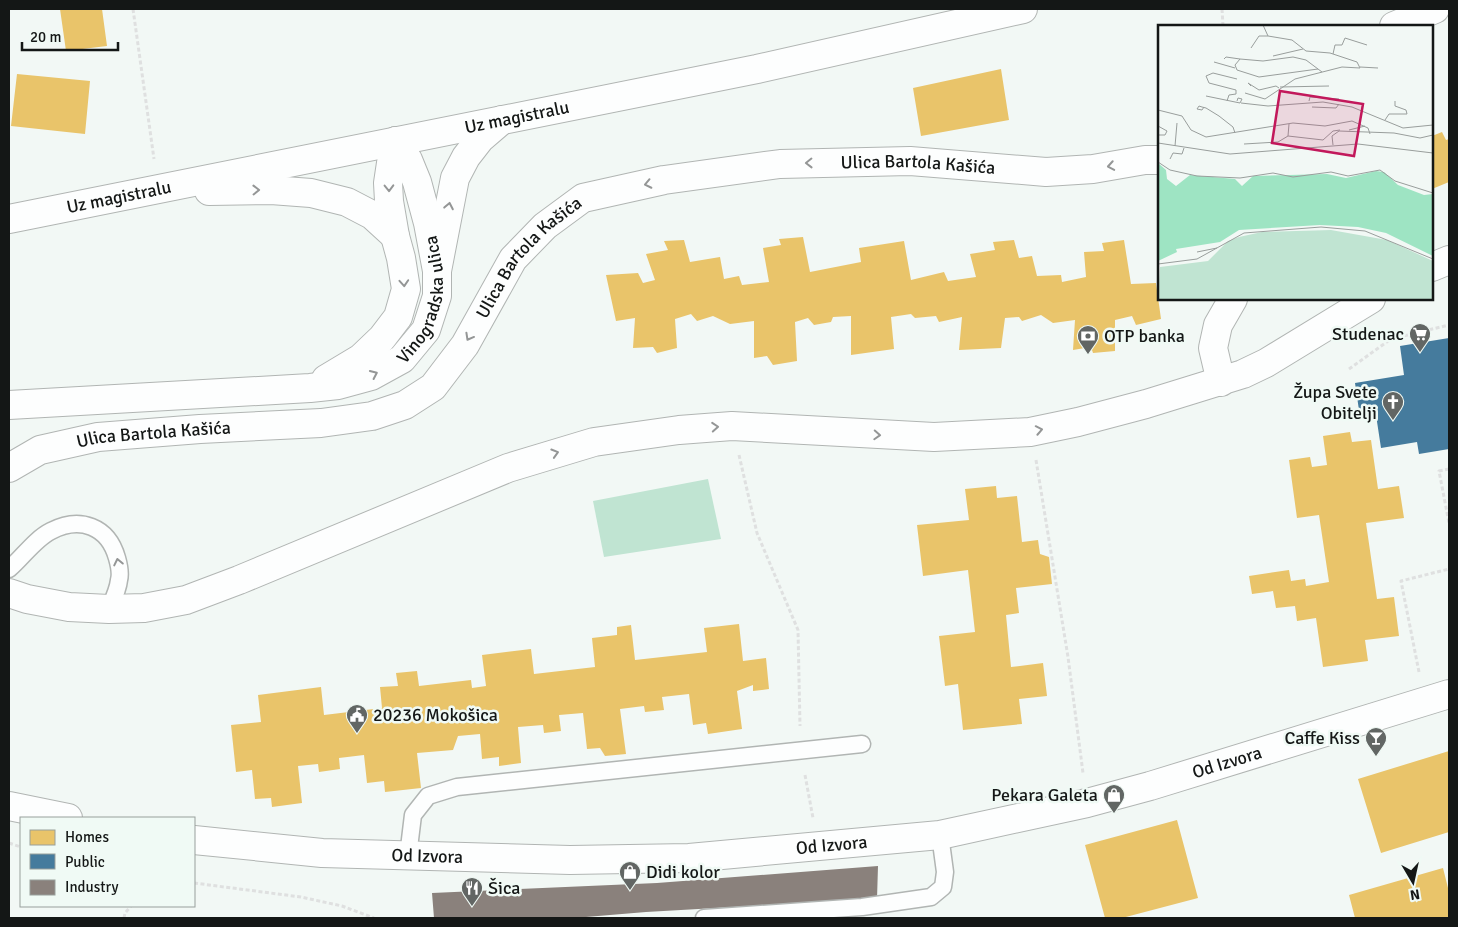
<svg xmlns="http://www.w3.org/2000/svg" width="1458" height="927" font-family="Signika,sans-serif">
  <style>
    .green { fill: #c0e4d2 }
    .homes { fill: #e9c46a }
    .public { fill: #457b9d }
    .industry { fill: #8a817c }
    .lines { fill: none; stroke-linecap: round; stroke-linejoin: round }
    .lane-casing { stroke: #b1b5b3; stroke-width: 19 }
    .street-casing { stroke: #b1b5b3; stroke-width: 30 }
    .secondary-casing { stroke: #b1b5b3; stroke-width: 30 }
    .path { stroke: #dfe0e0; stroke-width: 3; stroke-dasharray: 4 2.5; stroke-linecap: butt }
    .lane { stroke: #fdfefe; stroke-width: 16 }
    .street { stroke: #fdfefe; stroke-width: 28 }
    .secondary { stroke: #fdfefe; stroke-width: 28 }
    .oneway { stroke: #949696 }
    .labels { text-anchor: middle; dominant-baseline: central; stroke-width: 5; stroke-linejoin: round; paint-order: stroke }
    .street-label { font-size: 18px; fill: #141716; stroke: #f0faf5 }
    .poi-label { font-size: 18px; fill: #141716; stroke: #f0faf5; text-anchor: end }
    .inset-road { fill: none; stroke: #999e9c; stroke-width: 1 }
    .view { fill: #c2185b; fill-opacity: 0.15; stroke: #c2185b; stroke-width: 2.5 }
    .inset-edge { fill: none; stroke: #141716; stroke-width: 2.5 }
  </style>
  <rect width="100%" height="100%" fill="#f2f8f5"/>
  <path class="green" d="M708 479 721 539 604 557 593 501Z"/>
  <path class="homes" d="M60 9H102L107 46 66 51Z
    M1001 69 1009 120 921 136 913 88Z
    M17 74 90 81 85 134 11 126Z
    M1442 132 1446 140 1449 139V182L1432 189V136Z
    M803 237 810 272 861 262 859 248 904 241 911 280 944 272 948 281 976 277 970 254 995 250 993 242 1014 240 1019 258 1032 256 1037 276 1061 275 1062 282 1086 277 1084 252 1104 251 1102 243 1124 240 1131 284 1156 283 1161 319 1136 325 1132 316 1115 320V351L1093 353 1091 347 1073 350 1075 320 1053 323 1041 315 1022 321 1019 317 1005 318 1001 348 959 350 962 317 939 322 936 316 915 318 911 314 891 317 894 349 851 355V316L833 317 831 322 814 325 808 318 795 322 797 361 773 365 767 356 754 358V321L730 324 713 316 697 321 691 314 675 319 677 348 657 353 653 347 633 348 635 318 616 321 606 275 638 273 643 283 655 280 646 254 668 250 664 241 684 240 690 262 720 257 724 279 739 276 742 285 769 282 763 248 781 245 779 239Z
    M1350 432 1352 442 1371 440 1378 489 1399 486 1404 518 1366 523 1377 599 1394 597 1399 636 1365 640 1368 661 1323 667 1316 618 1297 621 1295 606 1276 608 1273 591 1252 594 1249 576 1289 570 1291 581 1305 579 1306 586 1329 582 1319 515 1297 518 1289 460 1310 457 1312 467 1327 465 1323 436Z
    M996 486 997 498 1017 496 1022 542 1038 540 1040 554 1049 557 1052 584 1016 588 1019 613 1006 615 1011 667 1043 663 1047 696 1019 699 1022 724 963 730 958 684 945 686 939 636 975 632 968 570 923 576 917 525 969 520 965 489Z
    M739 624 743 661 766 658 769 689 753 691V685L737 691 742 729 708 734 706 723 693 725 689 694 662 697 664 710 645 712 644 706 620 709 626 754 605 756 600 748 587 749 583 713 559 715 561 731 544 733 543 725 518 727 521 763 499 766V757L482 759 480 734 458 736 453 750 417 753 421 788 385 792 384 781 367 783 364 755 339 758 340 769 319 772 318 764 298 766 302 803 272 807 271 798 255 799 252 770 236 772 231 725 261 722 258 695 321 687 324 715 382 708 380 687 398 686 396 673 417 671 419 686 471 680 472 688 486 686 482 655 531 649 534 674 595 667 592 638 617 635V627L631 625 635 660 707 652 704 628Z
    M1449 751V832L1381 853 1358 779Z
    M1177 820 1198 898 1122 918H1105L1085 845Z
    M1443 868 1449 892V918H1355L1349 895Z"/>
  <path class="public" d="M1449 338V449L1419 454 1417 442 1381 448 1376 415 1360 417 1355 383 1404 375 1400 346Z"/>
  <path class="industry" d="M878 866 877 899 646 912 574 918H434L432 893 657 883Z"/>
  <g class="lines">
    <g class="lane-casing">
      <path id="lane" d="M9 569C23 557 35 539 51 531 80 516 108 526 117 558 119 565 121 573 119 580 118 590 113 600 109 609
        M408 856 413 815 428 796 457 787 862 744
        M704 918 862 907 931 897 943 887 945 872 940 835"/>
    </g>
    <g class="street-casing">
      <g id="street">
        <path d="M1394 26 1435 9"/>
        <path d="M1432 267 1449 260"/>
        <path d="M326 379 361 358 382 338 398 317 406 289 401 258 395 236 389 201 388 183 391 163 396 141"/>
        <path d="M1221 382 1213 348 1218 325 1233 299"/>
        <path id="s1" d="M9 405 310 388 338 385 371 376 402 359 426 330 437 296V271L428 223 417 182 408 160 396 141"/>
        <path id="s2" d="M9 468 40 450 98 437 200 429 321 423 372 416 405 405 433 387 465 345 513 259 545 226 583 198 664 180 780 164 910 161 1046 172 1093 169 1145 160H1159"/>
        <path d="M9 593 27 599 69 607 109 609 144 608 186 600 239 580 508 468 594 442 679 430 732 426 934 437 1030 432 1078 422 1146 404 1243 374 1266 363 1371 299"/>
        <path d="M9 806 68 818"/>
        <path id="s3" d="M194 840 322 853 570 860 689 858 940 835 1087 803 1150 786 1449 694"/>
      </g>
    </g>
    <g class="secondary-casing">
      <g id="secondary">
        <path d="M209 191 271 190 311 193 347 202 372 215 395 236"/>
        <path id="s4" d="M9 219 757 69 1023 9"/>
        <path d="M437 271 455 178 466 157 480 139 502 120"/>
      </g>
    </g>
    <path class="path" d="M133 9 154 159
      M1222 9 1223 26
      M1349 369 1391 339 1449 325
      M739 455 757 533 798 630 800 726
      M1036 460 1068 657 1083 773
      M1449 469 1439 471 1449 523
      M1419 672 1401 581 1449 569
      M805 775 813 818
      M9 843 21 847
      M194 883 301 897 342 906 374 918
      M124 918 125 913 131 906"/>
    <use href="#lane" class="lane"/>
    <use href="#street" class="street"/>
    <use href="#secondary" class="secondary"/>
  </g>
  <defs><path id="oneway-chevron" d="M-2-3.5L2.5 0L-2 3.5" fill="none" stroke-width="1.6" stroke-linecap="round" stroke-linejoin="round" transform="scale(1.25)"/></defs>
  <g class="oneway">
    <use href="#oneway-chevron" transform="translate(809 163) rotate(179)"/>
    <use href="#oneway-chevron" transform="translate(1111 166) rotate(170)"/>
    <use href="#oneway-chevron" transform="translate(648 184) rotate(168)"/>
    <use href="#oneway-chevron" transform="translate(389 188) rotate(89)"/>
    <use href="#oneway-chevron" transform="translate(256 190) rotate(-1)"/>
    <use href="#oneway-chevron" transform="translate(449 206) rotate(-79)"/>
    <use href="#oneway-chevron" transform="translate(404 283) rotate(86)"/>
    <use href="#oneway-chevron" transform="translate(469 337) rotate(119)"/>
    <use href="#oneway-chevron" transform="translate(374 374) rotate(-25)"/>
    <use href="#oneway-chevron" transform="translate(715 427) rotate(-4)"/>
    <use href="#oneway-chevron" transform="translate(1039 430) rotate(-11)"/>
    <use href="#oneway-chevron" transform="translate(877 435) rotate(3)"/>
    <use href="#oneway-chevron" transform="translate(555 453) rotate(-17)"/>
    <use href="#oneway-chevron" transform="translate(118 562) rotate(-102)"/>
  </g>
  <defs>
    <g id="supermarket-pin" transform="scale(1.125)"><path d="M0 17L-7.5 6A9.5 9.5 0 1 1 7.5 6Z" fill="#626664" stroke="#f0faf5"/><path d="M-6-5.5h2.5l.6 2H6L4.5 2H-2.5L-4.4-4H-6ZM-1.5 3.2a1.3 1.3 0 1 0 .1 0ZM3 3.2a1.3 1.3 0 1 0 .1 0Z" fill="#fff"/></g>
    <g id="bank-pin" transform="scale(1.125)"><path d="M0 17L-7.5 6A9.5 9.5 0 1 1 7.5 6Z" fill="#626664" stroke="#f0faf5"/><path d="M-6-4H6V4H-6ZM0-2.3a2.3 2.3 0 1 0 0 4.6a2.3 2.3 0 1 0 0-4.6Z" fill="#fff"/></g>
    <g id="church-pin" transform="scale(1.125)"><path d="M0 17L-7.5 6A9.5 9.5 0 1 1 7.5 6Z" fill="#626664" stroke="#f0faf5"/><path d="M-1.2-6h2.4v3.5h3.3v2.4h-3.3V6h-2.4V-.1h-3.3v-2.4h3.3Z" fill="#fff"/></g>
    <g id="civic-pin" transform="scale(1.125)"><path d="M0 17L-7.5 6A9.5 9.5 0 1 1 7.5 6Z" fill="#626664" stroke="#f0faf5"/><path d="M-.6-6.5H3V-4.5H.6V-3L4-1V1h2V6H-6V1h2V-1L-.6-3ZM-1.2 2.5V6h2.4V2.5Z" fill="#fff"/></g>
    <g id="bar-pin" transform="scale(1.125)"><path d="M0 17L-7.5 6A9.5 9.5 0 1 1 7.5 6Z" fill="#626664" stroke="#f0faf5"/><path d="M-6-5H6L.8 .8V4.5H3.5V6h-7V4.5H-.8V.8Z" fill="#fff"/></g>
    <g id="shop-pin" transform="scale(1.125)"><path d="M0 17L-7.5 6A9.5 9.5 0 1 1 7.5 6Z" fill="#626664" stroke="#f0faf5"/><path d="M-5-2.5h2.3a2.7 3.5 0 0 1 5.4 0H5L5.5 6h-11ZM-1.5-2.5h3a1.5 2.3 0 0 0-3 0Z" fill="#fff"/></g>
    <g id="restaurant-pin" transform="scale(1.125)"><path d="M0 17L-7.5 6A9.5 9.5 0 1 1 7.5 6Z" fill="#626664" stroke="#f0faf5"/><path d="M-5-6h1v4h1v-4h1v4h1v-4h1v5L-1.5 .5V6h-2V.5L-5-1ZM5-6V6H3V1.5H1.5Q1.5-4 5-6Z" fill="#fff"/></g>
  </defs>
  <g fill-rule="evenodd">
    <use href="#supermarket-pin" x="1420" y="334"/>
    <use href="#bank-pin" x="1088" y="336"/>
    <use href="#church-pin" x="1393" y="402"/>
    <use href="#civic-pin" x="357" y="715"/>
    <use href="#bar-pin" x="1376" y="738"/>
    <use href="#shop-pin" x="1114" y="795"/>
    <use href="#shop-pin" x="630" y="872"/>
    <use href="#restaurant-pin" x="472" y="888"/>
  </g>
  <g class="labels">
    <g class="street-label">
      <text stroke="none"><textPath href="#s4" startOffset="518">Uz magistralu</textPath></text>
      <text stroke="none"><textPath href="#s2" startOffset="1021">Ulica Bartola Kašića</textPath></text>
      <text stroke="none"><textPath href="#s4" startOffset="112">Uz magistralu</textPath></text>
      <text stroke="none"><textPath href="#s2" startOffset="601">Ulica Bartola Kašića</textPath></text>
      <text stroke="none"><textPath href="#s1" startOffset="465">Vinogradska ulica</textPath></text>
      <text stroke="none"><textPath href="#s2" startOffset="151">Ulica Bartola Kašića</textPath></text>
      <text stroke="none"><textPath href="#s3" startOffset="1044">Od Izvora</textPath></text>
      <text stroke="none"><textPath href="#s3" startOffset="639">Od Izvora</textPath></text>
      <text stroke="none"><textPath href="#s3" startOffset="234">Od Izvora</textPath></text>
    </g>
    <g class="poi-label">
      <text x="1404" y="334">Studenac</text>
      <text x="1104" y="336" text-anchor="start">OTP banka</text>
      <text x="1377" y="392">Župa Svete<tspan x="1377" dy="21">Obitelji</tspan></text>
      <text x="373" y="715" text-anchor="start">20236 Mokošica</text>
      <text x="1360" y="738">Caffe Kiss</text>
      <text x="1098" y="795">Pekara Galeta</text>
      <text x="646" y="872" text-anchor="start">Didi kolor</text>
      <text x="488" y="888" text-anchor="start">Šica</text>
    </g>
  </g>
  <g transform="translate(1158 25)">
    <rect width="275" height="275" fill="#f2f8f5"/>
    <path d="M173 205 229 215 275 236V275H0L2 242 50 236 70 216 81 212 104 207Z" fill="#c0e4d2"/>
    <path d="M0 138 8 145 9 154 18 161 32 150 77 154 84 161 95 151 169 149 188 153 218 146 226 147 240 160 266 170 275 169V231L228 208 200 202 162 200 81 205 62 217 18 224 19 227 0 236Z" fill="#9ee4c3"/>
    <path class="inset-road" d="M93 23 101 11H110M175 29 177 20H184L187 13 209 20M115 31 145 24M66 34 68 32 82 34M56 37 77 43M202 42 220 43M160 44 148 35 135 32 105 36 82 34 77 40 79 45 101 52 160 44 164 47M93 61 90 58 101 65 118 61 121 63M122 62 171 61M87 68 107 74 137 54 184 42 202 43 199 37 172 28 148 26 134 15 110 11 105 0M48 71 82 78 84 74 80 73 79 76M69 76 71 70 78 69V65L51 58 48 51 55 48 79 54M151 76 152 72 181 74M83 78 110 81 165 77 194 82 245 103 275 100M46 82 44 85 39 84 41 81 44 82 48 83 61 91 75 102 77 108M154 82 178 83 181 79M0 85 24 91 33 105 48 112 135 98 167 101 194 96 210 103 212 109M227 95 231 89H249L248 85 237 81V76M0 101 9 106 7 110H0M191 105 207 101M130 111 165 115 175 106 182 105M0 118 72 129 200 119 275 128M86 119 120 117 130 111 131 99M175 120 174 111 181 106 236 108 262 113 275 110M17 121 19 98M12 134 15 128 24 129 26 123M0 137 12 145 39 151 82 153 115 148 135 152 173 147 190 151 222 145 237 156 275 168M39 227 59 223M0 239 39 234 86 208 163 202 207 206 275 234"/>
    <path class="view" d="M122 66 205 79 196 131 114 118Z"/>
    <rect width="275" height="275" class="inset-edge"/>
  </g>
  <rect width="1458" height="927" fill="none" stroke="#141716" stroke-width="20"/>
  <rect x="20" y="817" width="175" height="90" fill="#f0faf5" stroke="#989f9c"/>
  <rect x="30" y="830" width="25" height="15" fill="#e9c46a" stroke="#989f9c"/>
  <text x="65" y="842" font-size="15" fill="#141716">Homes</text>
  <rect x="30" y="854" width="25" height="15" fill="#457b9d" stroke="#989f9c"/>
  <text x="65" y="867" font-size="15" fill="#141716">Public</text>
  <rect x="30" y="880" width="25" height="15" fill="#8a817c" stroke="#989f9c"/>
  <text x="65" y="892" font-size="15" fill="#141716">Industry</text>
  <g transform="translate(1413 882) rotate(171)" stroke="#f0faf5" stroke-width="4" paint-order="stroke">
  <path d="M0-4L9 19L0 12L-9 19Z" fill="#141716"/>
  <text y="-8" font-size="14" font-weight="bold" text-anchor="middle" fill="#141716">N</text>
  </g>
  <path d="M22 42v8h96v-8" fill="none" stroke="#141716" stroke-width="2.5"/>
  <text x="30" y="42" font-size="15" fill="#141716" stroke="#f0faf5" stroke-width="4" paint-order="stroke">20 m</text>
</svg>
